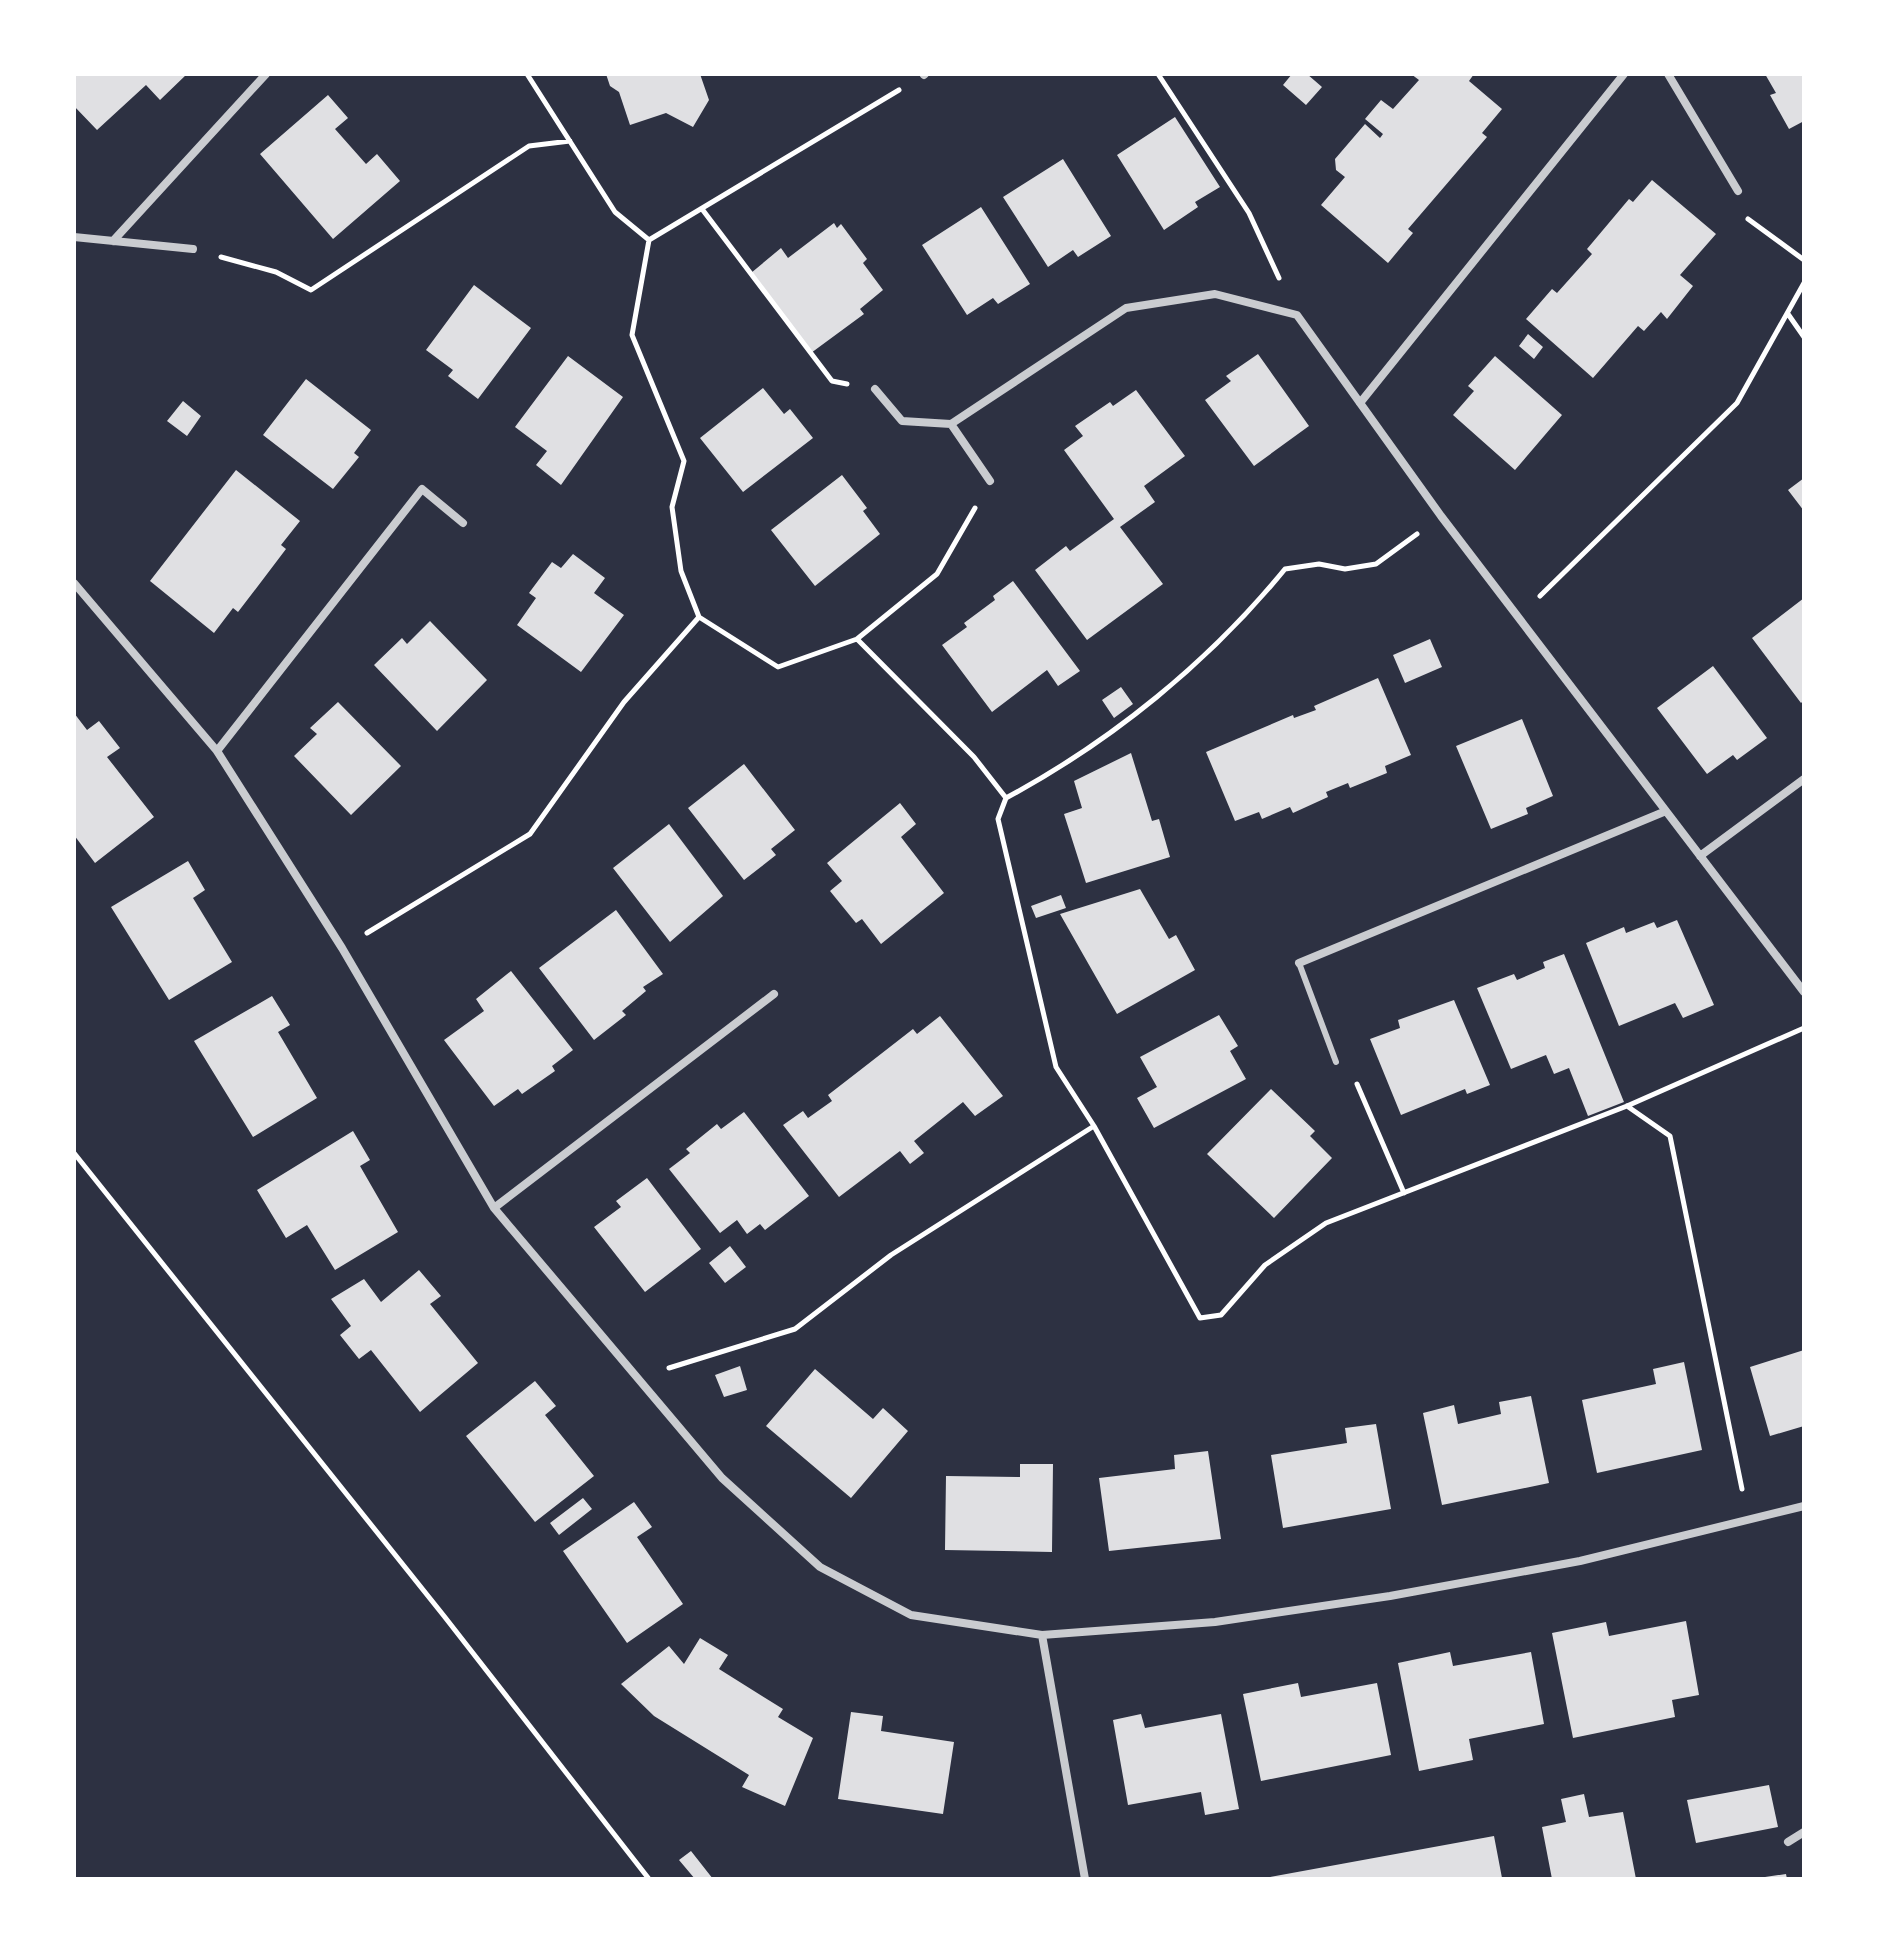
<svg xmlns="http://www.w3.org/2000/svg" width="1878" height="1953" font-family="'Playfair Display',serif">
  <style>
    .building { fill: #e0e0e3 }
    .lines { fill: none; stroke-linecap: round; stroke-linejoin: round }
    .path { stroke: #fff; stroke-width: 5 }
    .service { stroke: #caccd0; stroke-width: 6 }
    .minor { stroke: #caccd0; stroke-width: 8 }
  </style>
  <rect width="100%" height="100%" fill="#2d3142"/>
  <path class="building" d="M74 74H187L160 100 146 85 97 130 74 106Z
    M606 74H700L709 100 693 127 666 113 630 125 619 92 610 86Z
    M1292 74H1307L1322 87 1306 105 1283 85Z
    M1411 74H1474L1469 81 1502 109 1482 133 1487 137 1408 229 1413 233 1388 263 1321 205 1345 177 1336 170 1335 159 1365 124 1380 138 1383 134 1365 119 1381 100 1393 109 1419 80Z
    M1765 74H1804V121L1789 129 1770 95 1776 93Z
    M328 95 348 118 335 129 366 164 377 154 400 181 333 239 260 154Z
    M1175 117 1220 187 1195 202 1198 207 1164 230 1117 155Z
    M1063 159 1111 236 1078 257 1073 250 1048 267 1003 197Z
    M1652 180 1716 234 1680 275 1693 286 1667 319 1661 312 1644 331 1638 326 1593 378 1526 319 1552 289 1557 293 1592 254 1587 249 1629 199 1633 202Z
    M981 207 1030 284 998 304 993 298 967 315 922 245Z
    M834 223 837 228 841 224 867 259 863 263 883 290 860 309 864 314 811 353 751 273 781 248 788 258Z
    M474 285 531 328 478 399 448 376 453 370 426 350Z
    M1528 334 1543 347 1534 359 1519 346Z
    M1258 354 1309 426 1254 466 1205 400 1231 381 1226 376Z
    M568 356 623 397 561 485 536 465 547 451 515 427Z
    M1495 356 1562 415 1515 470 1453 415 1474 391 1468 386Z
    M306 379 371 430 354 453 359 457 333 489 263 435Z
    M763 388 784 414 790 409 813 438 743 492 700 438Z
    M1136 390 1185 456 1144 486 1155 502 1120 527 1163 584 1087 640 1035 570 1066 546 1070 551 1114 519 1064 450 1083 436 1075 426 1110 402 1113 406Z
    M183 401 201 416 187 436 167 421Z
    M236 470 300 521 281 545 286 549 261 582 238 612 233 608 214 633 150 581Z
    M842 475 867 508 863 511 880 534 815 586 771 530Z
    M1804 478V511L1788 490Z
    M573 554 605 578 594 593 624 615 581 672 517 625 536 598 529 593 552 562 561 568Z
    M1013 581 1080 671 1058 686 1047 670 992 712 942 645 967 627 964 623 995 600 993 596Z
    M1804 598V700L1801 703 1752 638Z
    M430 621 487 680 437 731 374 665 402 638 407 644Z
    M1430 639 1442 667 1405 683 1393 655Z
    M1713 666 1767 738 1737 760 1733 755 1707 774 1657 708Z
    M1378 678 1411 755 1385 766 1387 773 1350 788 1348 783 1326 792 1328 797 1293 813 1290 807 1262 819 1259 812 1235 821 1206 752 1293 715 1294 718 1316 710 1314 706Z
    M1121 687 1133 704 1114 718 1102 700Z
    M338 702 401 766 351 815 294 756 317 734 310 728Z
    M74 713 87 730 99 721 120 748 107 757 154 817 95 863 74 835Z
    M1522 719 1553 796 1526 808 1528 814 1491 829 1456 746Z
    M1131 753 1152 821 1159 819 1170 857 1086 883 1064 814 1082 808 1074 781Z
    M744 764 795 830 771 849 776 855 744 880 688 808Z
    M900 803 916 824 901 837 944 893 881 944 862 919 856 923 830 891 842 881 827 863Z
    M669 824 723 896 670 942 613 868Z
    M188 861 205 890 193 898 232 962 169 1000 111 907Z
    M1140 889 1169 939 1176 935 1195 970 1117 1014 1060 914Z
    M1061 895 1066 908 1036 918 1031 906Z
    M616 910 663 974 643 987 646 991 622 1011 626 1015 594 1040 539 968Z
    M1677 920 1714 1005 1683 1018 1675 1003 1619 1026 1586 943 1624 927 1626 933 1654 922 1657 928Z
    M1564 954 1624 1102 1588 1116 1569 1068 1554 1074 1546 1055 1511 1069 1477 988 1514 974 1517 980 1545 968 1543 962Z
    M511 971 573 1050 552 1066 555 1071 522 1094 518 1089 494 1106 444 1040 484 1011 476 999Z
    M272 996 290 1025 278 1032 317 1098 253 1137 194 1041Z
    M1454 1000 1490 1085 1467 1094 1465 1089 1401 1115 1370 1039 1400 1028 1398 1020Z
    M1219 1015 1238 1046 1230 1051 1246 1079 1154 1128 1137 1098 1157 1087 1140 1057Z
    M940 1016 1003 1096 975 1116 963 1102 914 1141 924 1153 910 1164 900 1151 839 1197 783 1125 803 1111 808 1118 832 1101 828 1095 859 1071 913 1029 917 1034Z
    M1271 1089 1315 1131 1310 1136 1332 1158 1274 1218 1207 1154Z
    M744 1112 809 1196 765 1230 760 1224 747 1234 737 1220 720 1233 669 1169 690 1153 686 1149 717 1124 721 1129Z
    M353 1131 370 1160 360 1166 398 1232 335 1270 307 1225 286 1238 257 1190Z
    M647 1178 701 1249 645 1292 594 1227 621 1207 616 1201Z
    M730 1246 746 1267 725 1283 709 1263Z
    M419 1270 441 1296 430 1304 478 1363 420 1412 371 1350 359 1359 340 1335 351 1326 331 1299 364 1279 381 1302Z
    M1804 1350V1426L1770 1436 1750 1367Z
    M1684 1362 1702 1450 1597 1473 1582 1400 1656 1384 1653 1369Z
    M740 1366 747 1390 724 1397 715 1375Z
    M815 1369 873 1419 883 1408 908 1431 851 1498 766 1426Z
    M535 1381 556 1406 545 1415 594 1476 535 1522 466 1436Z
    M1531 1396 1549 1483 1442 1505 1423 1413 1454 1405 1458 1424 1501 1414 1499 1402Z
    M1376 1424 1391 1509 1283 1528 1271 1455 1347 1443 1345 1428Z
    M1208 1451 1221 1539 1109 1551 1099 1478 1175 1469 1174 1455Z
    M1020 1464H1053L1052 1552 945 1550 946 1476 1020 1477Z
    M583 1498 592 1509 559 1535 550 1523Z
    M634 1502 652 1527 637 1537 683 1604 627 1643 563 1551Z
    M1686 1621 1699 1695 1672 1700 1675 1717 1573 1738 1552 1633 1606 1622 1609 1636Z
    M700 1638 728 1655 719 1669 783 1709 778 1717 813 1738 785 1806 742 1787 749 1775 654 1716 621 1684 669 1646 684 1664Z
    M1450 1652 1453 1666 1531 1652 1544 1724 1469 1739 1473 1760 1419 1771 1398 1663Z
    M1298 1683 1301 1697 1377 1683 1391 1755 1261 1781 1243 1694Z
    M851 1712 883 1716 881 1731 954 1742 943 1814 838 1799Z
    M1141 1714 1145 1728 1221 1714 1239 1809 1205 1815 1201 1792 1128 1805 1113 1720Z
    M1769 1785 1778 1827 1696 1843 1687 1800Z
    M1584 1794 1589 1817 1623 1812 1636 1879H1552L1542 1827 1566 1822 1561 1799Z
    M1494 1836 1502 1878 1270 1879V1877Z
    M691 1851 713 1879H695L679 1860Z
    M1786 1874 1787 1879H1765V1877Z"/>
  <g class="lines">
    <path class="path" d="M527 74 615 212 649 240
      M1158 74 1249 213 1279 278
      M899 90 649 240 632 335 684 461 672 507 681 571 699 617 778 667 857 639 974 757 1006 798 998 819 1056 1067 1094 1126 1200 1318 1221 1315 1265 1265 1326 1223 1627 1106 1804 1028
      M702 209 832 381 847 384
      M1748 219 1804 260
      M221 257 276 272 311 290 529 146 570 141
      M1788 314 1804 337
      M1540 596 1737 403 1804 283
      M857 639 937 574 975 508
      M1006 798C1112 741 1209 662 1285 569L1319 564 1345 569 1376 564 1417 534
      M367 933 530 834 624 702 699 617
      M1357 1084 1404 1193
      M1627 1106 1670 1136 1742 1489
      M74 1153 444 1616 649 1879
      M669 1368 795 1329 891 1255 1094 1126"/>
    <path class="service" d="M1299 963 1336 1062"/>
    <path class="minor" d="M1668 74 1738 191
      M924 75 925 74
      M74 237 193 249
      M113 241 266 74
      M875 389 902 421 951 424
      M1360 403 1624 74
      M990 481 951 424 1126 308 1215 294 1297 315 1441 516 1804 992
      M74 583 217 751 342 948 494 1208 722 1478 820 1567 911 1615 1042 1635 1215 1622 1390 1596 1580 1561 1804 1506
      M217 751 422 489 463 523
      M1700 856 1804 779
      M1299 963 1666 811
      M494 1208 774 994
      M1042 1635 1085 1879
      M1788 1842 1804 1832"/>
  </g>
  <rect width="1878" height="1953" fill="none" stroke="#ffffff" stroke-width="152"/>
</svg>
